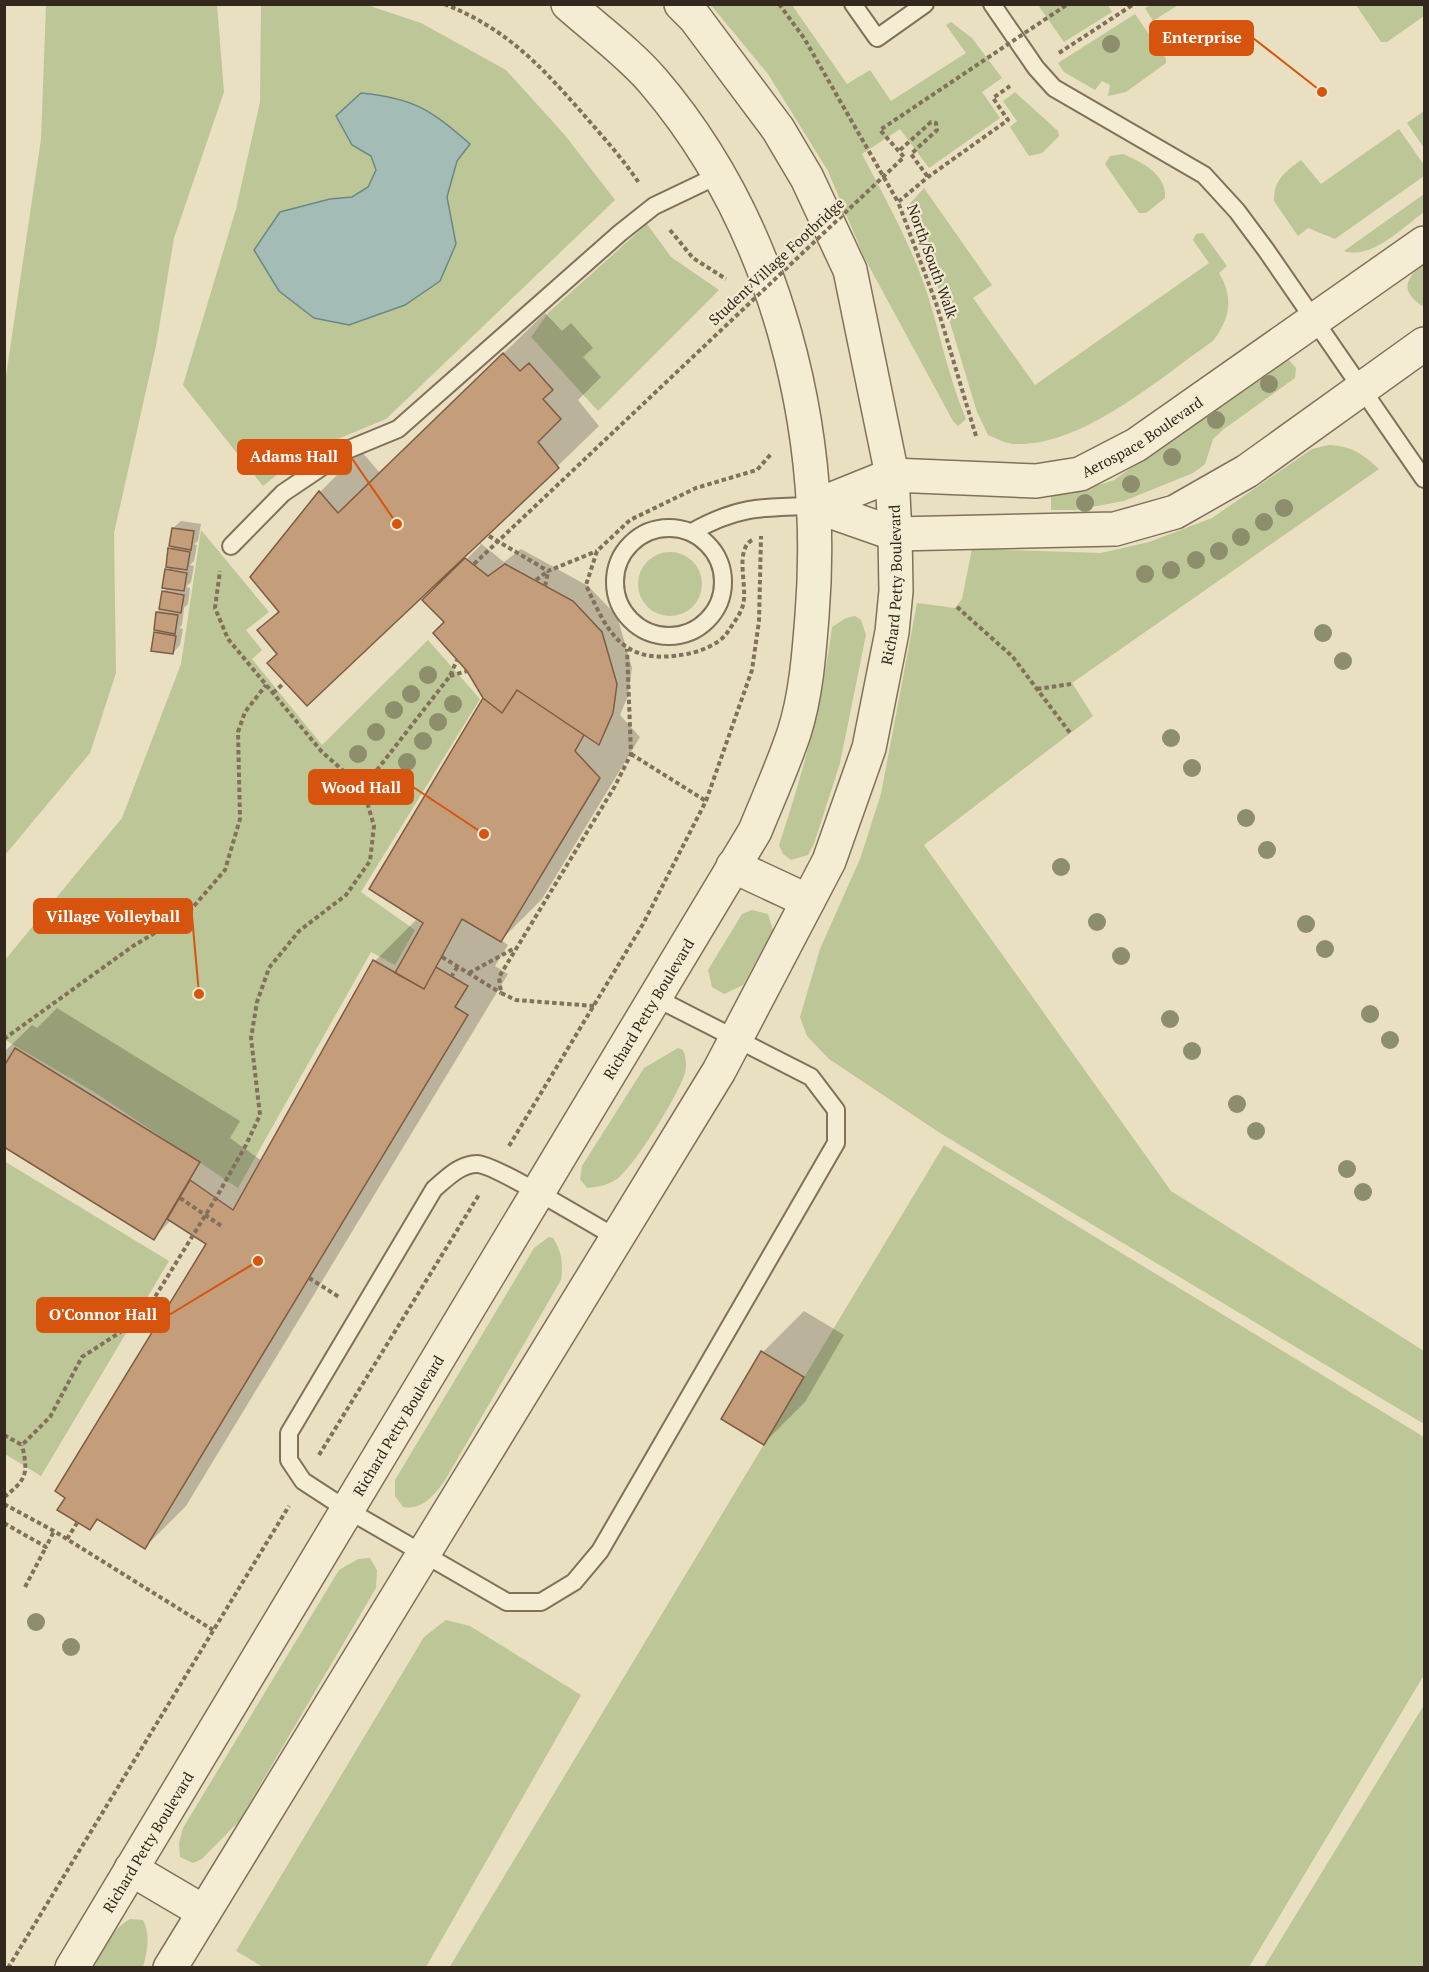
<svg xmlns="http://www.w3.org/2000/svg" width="1429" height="1972" font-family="'PT Serif',serif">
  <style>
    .green { fill: #bdc696 }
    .water { fill: #a3bcb6; stroke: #6c8883; stroke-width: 1.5 }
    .shadow { fill: #0003 }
    .building { fill: #c49d7a; stroke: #7d5d43; stroke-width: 1.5 }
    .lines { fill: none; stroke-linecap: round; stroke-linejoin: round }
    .lane-casing { stroke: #81715a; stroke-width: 20 }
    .street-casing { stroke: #81715a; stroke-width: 36 }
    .path { stroke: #81715a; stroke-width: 4; stroke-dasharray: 4.5 3; stroke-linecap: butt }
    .lane { stroke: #f5edd3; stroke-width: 16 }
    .street { stroke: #f5edd3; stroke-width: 33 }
    .path-bridge { stroke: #81715a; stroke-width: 4; stroke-dasharray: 4.5 3; stroke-linecap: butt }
    .tree { fill: #8c8e6c }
    .labels { text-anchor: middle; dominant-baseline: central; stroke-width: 4.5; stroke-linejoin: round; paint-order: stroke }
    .street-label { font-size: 15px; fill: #32281d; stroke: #f1e9d0 }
    .leader { fill: none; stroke: #d6540e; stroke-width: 2 }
    .callout-dot { fill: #d6540e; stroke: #f1e9d0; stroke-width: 2 }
    .callout { fill: #d6540e; stroke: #d6540e; stroke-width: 2 }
    .callout-label { font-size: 16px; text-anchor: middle; font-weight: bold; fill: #fff }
  </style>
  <rect width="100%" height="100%" fill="#e9dfc1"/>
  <path class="green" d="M46 5H217L224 92 174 238 156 346 114 533 116 673 90 753 5 855V383L41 139Z
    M261 5H367L421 23 506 70 564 134 615 200 386 419 304 453 263 486 183 385 236 209 260 102Z
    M711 5H792L847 84 870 70 891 101 966 53 946 25 951 22 972 38 1002 78 982 92 1000 118 929 168 900 129 862 154C886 200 912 246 928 296 941 337 949 379 966 419L958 426 953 421 864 257 828 171 768 74Z
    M1038 5H1108L1112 12 1064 42Z
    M1150 5V4L1178 5 1153 21 1145 8Z
    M1356 5H1424V16L1387 42H1381Z
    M1135 14 1166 59V63L1126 92 1108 96 1110 85 1102 81 1095 90 1064 72 1058 63Z
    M1015 92 1058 131 1059 136 1042 153 1029 156 1010 127 1017 121 1003 101Z
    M1424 111V148L1407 123Z
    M1399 129 1424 165V176L1335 239 1308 228 1298 236 1274 201C1274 179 1285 172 1301 160L1321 184Z
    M1123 154C1141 162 1167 174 1165 198L1146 213H1139L1105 164 1110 156Z
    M924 188 992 285 973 298 1035 385 1209 263 1193 240 1196 234 1203 233 1227 266 1219 273C1234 298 1230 318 1213 341 1159 378 1083 447 1014 444 1006 444 996 438 988 435L977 412 945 306 907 207Z
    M1424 194V212C1403 227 1372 260 1344 251Z
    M647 224 671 257 719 290 598 411 531 337 549 312Z
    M1424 264V307C1400 292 1404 279 1424 264Z
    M1289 360 1296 368 1295 378 1224 429 1213 439 1205 464 1193 473 1124 501 1075 510H1051V495L1074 493 1114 480 1281 361Z
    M1329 445C1351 446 1363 454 1379 469L1072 683 1093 716 924 845 1171 1191 1424 1351V1424L940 1133 829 1059 807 1036 800 1017 820 949 860 859 881 794 917 603 955 608 962 599 972 549 1101 553 1149 542 1212 518 1312 449Z
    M201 530 269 612 246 630 262 650 252 659 322 745 428 640 480 699 361 892 415 930 395 965 371 952 238 1188 94 1092 5 1040V960L122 818 181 664Z
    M638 584a32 32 0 1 1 64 0a32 32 0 1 1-64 0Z
    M855 616 861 620 866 635 840 763 814 844 808 855 791 860 783 854 779 845C803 773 822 703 832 627L846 618Z
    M752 910 768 914 773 930 743 985 724 994 712 987 708 970 742 914Z
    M678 1048 683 1050C686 1058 687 1065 685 1073 679 1094 634 1167 617 1179 608 1185 598 1187 587 1188L580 1179 582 1166 644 1068Z
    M944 1145 1424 1437V1675L1249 1967 449 1968Z
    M4 1161 169 1261 41 1476 5 1454Z
    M549 1237 553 1238C562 1252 563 1263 561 1280L444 1482C433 1496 423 1510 403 1507L395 1496V1480L534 1248Z
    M370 1558 377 1570 376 1588 239 1821 202 1859 193 1863 180 1857 179 1843 183 1828 339 1570 358 1559Z
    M446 1620 470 1626 581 1695 426 1967H263L236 1951 424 1637Z
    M1424 1705V1967H1264Z
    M130 1919 143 1920C151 1936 147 1951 143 1967L94 1968C103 1948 111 1930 130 1919Z"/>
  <path class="water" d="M361 93C414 98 431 110 470 144L457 161 447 197 456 244 440 281 405 305 349 325 314 318 279 291 254 250 280 212 330 199 352 197 368 187 376 170 371 156 352 145 336 116Z"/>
  <path class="shadow" d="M545 313 562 331 571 323 593 348 583 357 601 377 578 400 599 426 479 542 504 562 521 549 588 586 617 616 632 668 628 696 620 715 640 737 542 899 501 940 508 945 495 966 508 974 186 1506 145 1547 99 1519 90 1529 209 1244 171 1220 154 1238 4 1145V1052L32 1025 37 1028 57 1008 240 1121 230 1138 262 1161 375 961 416 920 427 927 485 698 446 622 424 600 481 545 478 543 278 654 259 630 279 610 252 577 320 492 361 451 380 473Z
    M181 521 201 524 198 541 194 544 197 545 194 561 190 565 194 566 191 582 186 587 190 588 188 604 184 608 182 625 179 628 183 629 180 645 173 653 155 633 159 629 158 613 163 592 168 587 167 570 171 566 170 549 173 545V528Z
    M804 1311 844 1335 805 1402 764 1443 723 1418 763 1352Z"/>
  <path class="building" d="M503 353 520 371 529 363 553 390 543 399 561 419 538 442 559 468 307 706 267 663 277 654 257 630 279 612 250 577 319 491 338 513Z
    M172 528 194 531 191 550 169 546Z
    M168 548 190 552 187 570 166 567Z
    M465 558 488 576 505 564 573 601 602 632 617 684 613 713 599 745 517 690 502 713 483 698 467 671 433 633 444 622 422 600Z
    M165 569 187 573 184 591 162 588Z
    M162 591 184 595 181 613 159 609Z
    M156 612 178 615 175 634 154 630Z
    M154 632 176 636 173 654 151 651Z
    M517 690 584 735 575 751 600 778 501 942 462 919 424 989 395 973 423 923 369 889 483 698 502 713Z
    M373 960 424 989 436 967 468 986 455 1007 468 1015 145 1549 97 1519 90 1530 57 1510 65 1498 55 1491 206 1244 167 1219 190 1180 233 1210Z
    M15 1048 200 1162 154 1240 4 1147V1066Z
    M761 1351 804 1377 764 1445 721 1419Z"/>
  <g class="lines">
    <g class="lane-casing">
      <path id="lane" d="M853 4 877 38 925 4
        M992 4 1036 68 1054 88 1204 175 1237 211 1266 250 1424 479
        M615 582a54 54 0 1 1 108 0a54 54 0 1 1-108 0Z
        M692 532C738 506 763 507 815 506
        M231 546 283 493 347 450 398 429 620 233 654 206 721 174
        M617 1238C595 1226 495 1164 477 1164 460 1164 447 1178 434 1189L289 1433V1460L303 1481 346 1509 507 1602H541L574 1582 600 1551 836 1143V1110L811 1077 654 997"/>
    </g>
    <g class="street-casing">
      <g id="street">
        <path id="s1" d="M815 506 892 475 1036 481 1080 474 1136 445 1424 243"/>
        <path d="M815 506 895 534 1115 529 1175 512 1247 471 1424 344"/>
        <path d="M733 866 808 901"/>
        <path d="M131 1869 204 1912"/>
        <path id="s2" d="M72 1968 755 831C768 799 783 766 794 733 806 696 809 654 812 616 827 429 777 226 653 81 629 53 596 29 568 4"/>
        <path id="s3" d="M170 1968 719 1071 829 861 869 748 892 632 896 591 895 534 892 475 850 270 807 178 778 129 695 18 681 4"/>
      </g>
    </g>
    <path class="path" d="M444 4C506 28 541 66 584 115 603 137 623 159 639 183
      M779 4 804 38 898 202
      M1101 4H1103
      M1059 53 1134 4
      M900 150 931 122 936 123 937 130 911 154 928 177
      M670 230 693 258 726 279
      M976 436 936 303 898 202 928 177 1008 120 993 98 1010 86
      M489 536 548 571 597 551
      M752 540C734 551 748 586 743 605 741 614 732 625 727 633 718 645 701 651 687 654 624 666 609 636 586 585L597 551 630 520 696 488 757 470 771 454
      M536 580 548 571
      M545 586 548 572
      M957 607 1012 656 1071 734
      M450 676 467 671
      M1037 689 1071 684
      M273 693 285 682
      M631 754 706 801
      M363 788 450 676 457 660
      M442 957 501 993
      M469 973 515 948
      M451 977 458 966
      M594 1006 516 1000 501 993 499 977 615 786 631 754 627 649
      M4 1039 133 946 188 913 225 870 240 819 238 732 245 712 266 685
      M509 1146 643 924 706 801 752 670 759 621 761 536
      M180 1198 223 1227
      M309 1278 339 1297
      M4 1435 22 1445 50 1417 82 1357 142 1318 216 1198 246 1145 260 1115 251 1038 257 1002 269 968 299 931 346 895 370 861 374 826 363 788 322 752 228 639 215 608 220 571
      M319 1455 480 1193
      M4 1497C28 1479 28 1472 22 1445
      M4 1504 54 1531 213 1630
      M4 1523 46 1547 54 1531
      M67 1539 77 1523
      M25 1587 46 1547
      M8 1968 289 1506"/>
    <use href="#lane" class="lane"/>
    <use href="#street" class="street"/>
    <path class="path-bridge" d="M474 564 904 157 880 130 1068 4"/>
  </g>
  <g class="tree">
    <circle cx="1111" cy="44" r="9"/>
    <circle cx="1269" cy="384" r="9"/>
    <circle cx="1216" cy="420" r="9"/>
    <circle cx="1172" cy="457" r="9"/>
    <circle cx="1131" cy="484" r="9"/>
    <circle cx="1085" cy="503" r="9"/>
    <circle cx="1284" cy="508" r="9"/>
    <circle cx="1264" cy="522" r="9"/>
    <circle cx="1241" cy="537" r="9"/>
    <circle cx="1219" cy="551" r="9"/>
    <circle cx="1196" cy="560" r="9"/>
    <circle cx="1171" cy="570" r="9"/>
    <circle cx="1145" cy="574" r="9"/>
    <circle cx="1323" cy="633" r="9"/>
    <circle cx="1343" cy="661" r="9"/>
    <circle cx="428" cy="675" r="9"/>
    <circle cx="411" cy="694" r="9"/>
    <circle cx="453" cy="704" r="9"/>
    <circle cx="394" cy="710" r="9"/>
    <circle cx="438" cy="722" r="9"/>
    <circle cx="376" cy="732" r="9"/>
    <circle cx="1171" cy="738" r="9"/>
    <circle cx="423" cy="741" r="9"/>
    <circle cx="358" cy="754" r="9"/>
    <circle cx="407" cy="762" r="9"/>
    <circle cx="1192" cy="768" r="9"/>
    <circle cx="1246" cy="818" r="9"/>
    <circle cx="1267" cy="850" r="9"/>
    <circle cx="1061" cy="867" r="9"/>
    <circle cx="1097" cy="922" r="9"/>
    <circle cx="1306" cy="924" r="9"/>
    <circle cx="1325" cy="949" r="9"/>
    <circle cx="1121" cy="956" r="9"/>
    <circle cx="1370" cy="1014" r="9"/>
    <circle cx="1170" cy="1019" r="9"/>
    <circle cx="1390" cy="1040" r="9"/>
    <circle cx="1192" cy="1051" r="9"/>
    <circle cx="1237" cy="1104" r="9"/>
    <circle cx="1256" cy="1131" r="9"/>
    <circle cx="1347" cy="1169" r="9"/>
    <circle cx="1363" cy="1192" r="9"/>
    <circle cx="36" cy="1622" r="9"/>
    <circle cx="71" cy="1647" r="9"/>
  </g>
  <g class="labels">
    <g class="street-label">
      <text transform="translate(776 261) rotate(-43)">Student Village Footbridge</text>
      <text transform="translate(933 261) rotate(70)">North/South Walk</text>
      <text stroke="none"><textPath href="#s1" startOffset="344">Aerospace Boulevard</textPath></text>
      <text stroke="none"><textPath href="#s3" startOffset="1574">Richard Petty Boulevard</textPath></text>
      <text stroke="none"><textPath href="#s2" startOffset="1119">Richard Petty Boulevard</textPath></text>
      <text stroke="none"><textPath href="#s2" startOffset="633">Richard Petty Boulevard</textPath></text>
      <text stroke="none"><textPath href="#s2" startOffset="147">Richard Petty Boulevard</textPath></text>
    </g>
  </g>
  <path class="leader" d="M1322 92L1253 38M397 524L351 457M484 834L413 787M199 994L192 916M258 1261L169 1315"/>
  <g class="callout-dot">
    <circle cx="1322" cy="92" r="6"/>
    <circle cx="397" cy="524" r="6"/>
    <circle cx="484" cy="834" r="6"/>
    <circle cx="199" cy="994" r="6"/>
    <circle cx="258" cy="1261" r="6"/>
  </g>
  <g class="callout">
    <rect x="1150" y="21" width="103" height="34" rx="6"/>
    <rect x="238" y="440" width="113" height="34" rx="6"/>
    <rect x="309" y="770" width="104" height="34" rx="6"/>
    <rect x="34" y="899" width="158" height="34" rx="6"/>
    <rect x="37" y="1298" width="132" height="34" rx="6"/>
  </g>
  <g class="callout-label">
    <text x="1202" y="43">Enterprise</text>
    <text x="294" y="462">Adams Hall</text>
    <text x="361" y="793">Wood Hall</text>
    <text x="113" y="922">Village Volleyball</text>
    <text x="103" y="1320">O'Connor Hall</text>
  </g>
  <rect width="1429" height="1972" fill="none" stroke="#32281d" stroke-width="12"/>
</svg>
